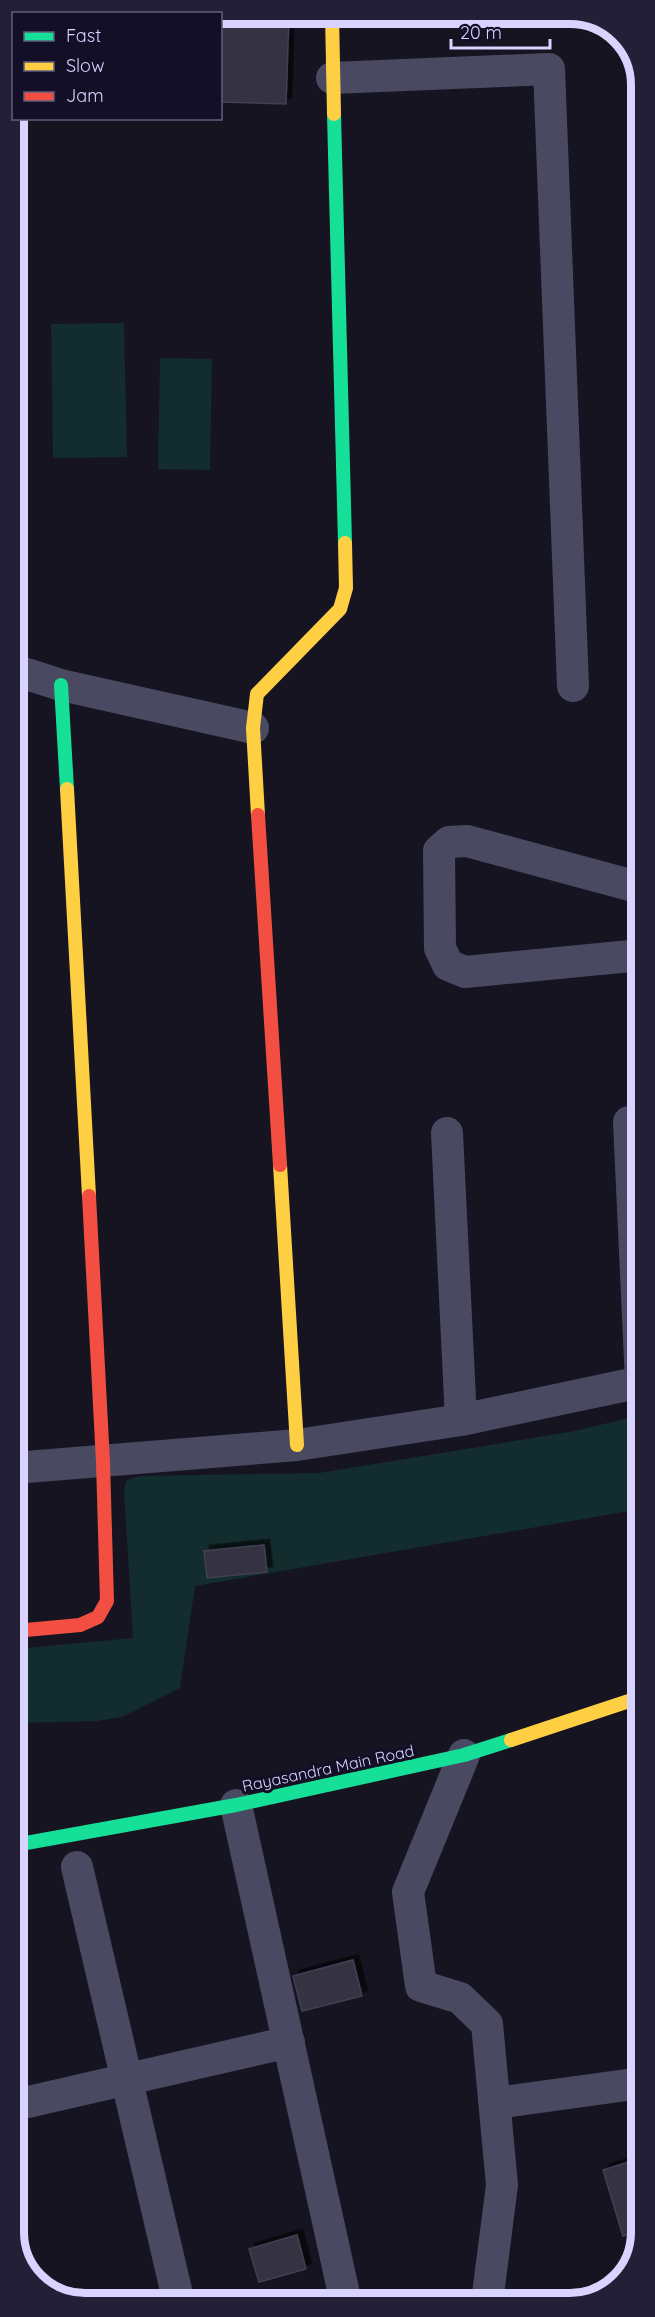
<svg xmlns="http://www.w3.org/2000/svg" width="655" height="2317" font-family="Quicksand,sans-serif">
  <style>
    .green { fill: #132c2d }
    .building { fill: #343243; stroke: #433f54; stroke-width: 1.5; filter: url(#shadow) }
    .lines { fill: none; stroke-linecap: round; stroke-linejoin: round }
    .street { stroke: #4a4962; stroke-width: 32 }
    .fast { stroke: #16e098; stroke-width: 14 }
    .slow { stroke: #ffcf43; stroke-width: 14 }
    .jam { stroke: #f24e42; stroke-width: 14 }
    .labels { text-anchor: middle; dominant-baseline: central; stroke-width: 6; stroke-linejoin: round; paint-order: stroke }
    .street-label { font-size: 16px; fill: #d9d4ff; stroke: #130f26 }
    .rim { fill: none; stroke: #d9d4ff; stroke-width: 8 }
  </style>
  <defs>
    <filter id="shadow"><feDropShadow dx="5.5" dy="-5.5" stdDeviation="0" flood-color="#0009"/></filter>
  </defs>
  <rect width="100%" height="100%" fill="#161421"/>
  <path class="green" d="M124 323 127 457 53 458 51 324Z
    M160 358 212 359 210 470 158 469Z
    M641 1415V1509L195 1586 180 1688 122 1717 97 1721 15 1723V1649L133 1638 124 1490 127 1480 139 1476 319 1473 575 1431Z"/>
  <path class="building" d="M220 14H289L286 104 220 102Z
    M264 1545 267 1572 207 1578 204 1551Z
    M353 1960 362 1996 302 2011 293 1976Z
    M641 2158V2231L623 2236 603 2170Z
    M297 2235 306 2269 259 2282 249 2249Z"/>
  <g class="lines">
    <path class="street" d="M332 78 549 69 573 686
      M14 670 61 685 253 728
      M641 888 467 841 449 842 439 851 440 948 448 965 465 972 641 955
      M629 1122 641 1382
      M447 1133 461 1420
      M14 1468 297 1445 461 1420 641 1382
      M464 1755 408 1892 421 1986 460 1998 487 2024 502 2185 487 2302
      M236 1805 346 2303
      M77 1867 179 2303
      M496 2103 641 2083
      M15 2105 289 2042"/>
    <path class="fast" d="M334 114 345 543
      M61 685 67 789
      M15 1845 236 1805 464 1755 511 1740"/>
    <path class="slow" d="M332 14 334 114
      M67 789 89 1196
      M258 815 253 728 257 694 340 609 346 588 345 543
      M280 1165 297 1445
      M511 1740 641 1697"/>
    <path class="jam" d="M258 815 280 1165
      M15 1631 80 1625 98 1617 107 1601 103 1462 89 1196"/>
  </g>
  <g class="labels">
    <g class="street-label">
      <text transform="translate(328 1768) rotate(-12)">Rayasandra Main Road</text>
    </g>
  </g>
  <path d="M0 0H655V2317H0ZM85 24H570A61 61 0 0 1 631 85V2232A61 61 0 0 1 570 2293H85A61 61 0 0 1 24 2232V85A61 61 0 0 1 85 24Z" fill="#231f37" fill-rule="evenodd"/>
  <path class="rim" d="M85 24H570A61 61 0 0 1 631 85V2232A61 61 0 0 1 570 2293H85A61 61 0 0 1 24 2232V85A61 61 0 0 1 85 24Z"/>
  <rect x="12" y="12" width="210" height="108" fill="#130f26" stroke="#625e7d" stroke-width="1.5"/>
  <rect x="24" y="32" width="30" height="9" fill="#16e098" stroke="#625e7d" stroke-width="1.5"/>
  <text x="66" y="42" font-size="18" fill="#d9d4ff">Fast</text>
  <rect x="24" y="62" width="30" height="9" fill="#ffcf43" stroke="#625e7d" stroke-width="1.5"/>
  <text x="66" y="72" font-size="18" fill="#d9d4ff">Slow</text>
  <rect x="24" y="92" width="30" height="9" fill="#f24e42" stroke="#625e7d" stroke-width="1.5"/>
  <text x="66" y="102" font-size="18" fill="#d9d4ff">Jam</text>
  <path d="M451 39v9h99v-9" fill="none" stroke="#d9d4ff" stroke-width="3"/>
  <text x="460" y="39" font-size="18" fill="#d9d4ff" stroke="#130f26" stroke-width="4.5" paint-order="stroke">20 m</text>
</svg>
